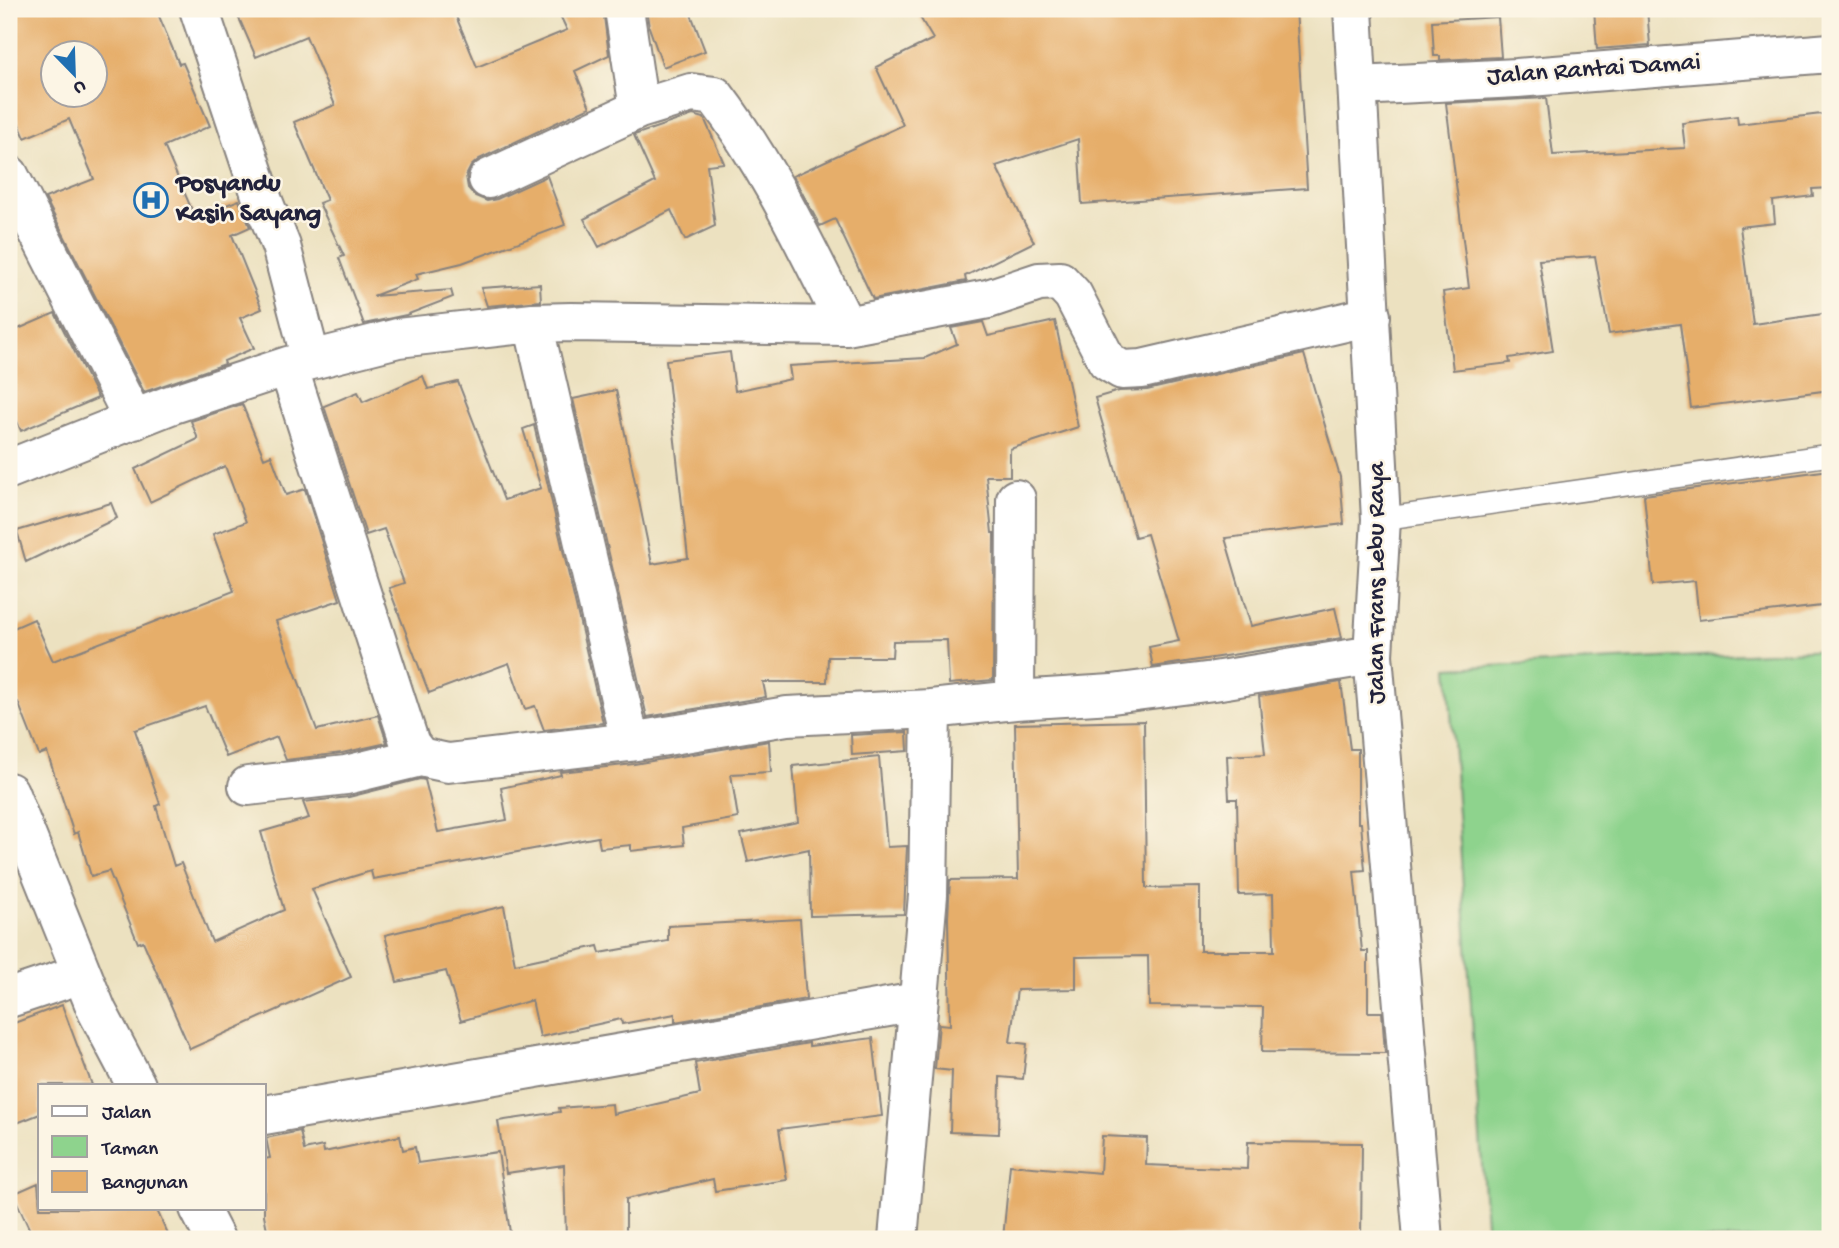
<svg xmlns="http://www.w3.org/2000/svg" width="1839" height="1248" font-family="'Gochi Hand',sans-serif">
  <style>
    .green { fill: #8ed38d; stroke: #587a64; stroke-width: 2 }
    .building { fill: #e6ae6a; fill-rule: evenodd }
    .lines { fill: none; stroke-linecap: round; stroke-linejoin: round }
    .service-casing { stroke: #87827e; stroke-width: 24 }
    .minor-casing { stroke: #87827e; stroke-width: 42 }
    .primary-casing { stroke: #87827e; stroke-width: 42 }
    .service { stroke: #fff; stroke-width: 21 }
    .minor { stroke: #fff; stroke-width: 38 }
    .primary { stroke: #fff; stroke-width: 38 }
    .labels { text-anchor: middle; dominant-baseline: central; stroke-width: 5; stroke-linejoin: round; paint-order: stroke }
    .street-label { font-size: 26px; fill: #22223b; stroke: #fcf5e5 }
    .poi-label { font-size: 26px; font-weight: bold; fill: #22223b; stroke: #fcf5e5; text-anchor: start }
  </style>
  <rect width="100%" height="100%" fill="#fcf5e5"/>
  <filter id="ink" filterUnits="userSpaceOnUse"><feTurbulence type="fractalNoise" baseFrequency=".0143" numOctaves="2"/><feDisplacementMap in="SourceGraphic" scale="14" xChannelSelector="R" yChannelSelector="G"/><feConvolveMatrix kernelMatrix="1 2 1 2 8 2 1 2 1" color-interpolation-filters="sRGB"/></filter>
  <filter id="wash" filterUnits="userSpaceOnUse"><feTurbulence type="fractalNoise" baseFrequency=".00686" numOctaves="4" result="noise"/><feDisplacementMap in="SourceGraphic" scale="28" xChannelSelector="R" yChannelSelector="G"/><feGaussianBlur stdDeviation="1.57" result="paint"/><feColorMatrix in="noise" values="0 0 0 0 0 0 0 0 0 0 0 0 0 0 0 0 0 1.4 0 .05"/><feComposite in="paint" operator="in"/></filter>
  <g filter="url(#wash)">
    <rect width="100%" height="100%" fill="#ece1c0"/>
    <path class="green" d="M1830 650V1239H1487L1448 668Z"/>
    <g id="blocks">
      <path class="building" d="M9 9H156L179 64 183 63 210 126 164 146 195 217 239 200 250 227 232 235 262 309 240 318 254 348 224 361 225 364 144 392 45 198 94 179 69 119 25 138 9 102ZM52 52H94V94H52Z
        M235 9H453L477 67 567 30 557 9H603L609 55 575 71 590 107 479 159 471 166 466 176 468 188 475 196 487 201 497 199 547 176 565 225 462 263 416 274 418 279 373 296 451 290 453 297 406 315 364 324 339 258 344 256 319 203 327 200 294 122 335 105 306 36 256 57Z
        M646 9H689L705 51 663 67 649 27Z
        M915 9H1296L1307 188 1082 204 1078 139 996 166 1034 242 965 276 966 281 873 299 835 219 820 226 793 176 903 125 876 67 933 39Z
        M1594 9H1647L1650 45 1597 49Z
        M1498 17 1501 57 1440 60V56H1434L1432 21Z
        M1546 98 1553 155 1685 148 1682 123 1737 116 1738 124 1830 113V188L1812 189 1813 196 1773 201 1775 223 1740 227 1753 324 1830 313V390L1691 408 1680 324 1609 334 1595 256 1539 260 1553 351 1509 358 1510 363 1453 370 1443 292 1469 288 1446 103Z
        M693 115 704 118 724 163 707 165 715 226 685 240 671 210 599 247 584 219 655 182 634 135Z
        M540 284 541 301 487 306 481 288Z
        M55 313 98 398 21 431 9 403V333Z
        M1055 321 1078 427 1010 449V476H986L992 533H994L993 680 949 684 947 640 893 641 892 657H828L827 682H763L766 697 647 717 573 399 616 390 652 564 688 558 666 360 730 352 735 391 791 379 789 366 925 358 957 344 951 328 983 322 988 336Z
        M1304 354 1340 477 1344 524 1225 538 1251 626 1335 608 1342 638 1153 667 1149 647 1179 641 1147 534 1135 537 1095 398 1119 391 1147 390Z
        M423 376 428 389 458 382 504 500 541 488 523 429 534 425 603 723 544 730 535 706 525 709 509 663 429 693 389 588 404 583 384 529 366 535 324 406 358 392 363 402Z
        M242 404 264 458 271 455 286 495 305 489 340 600 276 621 317 730 378 715 387 743 342 753 286 760 277 737 226 757 205 706 135 730 160 804 156 806 174 866 181 863 212 942 284 910 261 832 309 818 303 802 349 797 420 779 425 780 438 832 507 820 501 788 561 775 560 772 634 764 769 741 771 772 731 774 738 818 682 828 684 845 631 851V845L600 848 598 837 373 879 371 871 312 889 351 977 190 1049 143 941 138 943 109 871 91 876 78 832 74 834 47 752 39 755 18 702 9 706V630L34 619 53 661 234 591 213 534 246 522 225 466 150 502 135 469 198 439 191 421Z
        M1830 470V605L1699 620 1695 581 1653 585 1644 495Z
        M111 503 117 518 26 562 17 531Z
        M1341 682 1350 749H1358V823H1361L1365 870 1354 871 1362 951H1368V1012H1382L1385 1053 1262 1052 1263 1007 1149 1006 1148 956 1076 957V989L1017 990 1010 1042 1027 1044 1023 1079 1000 1077 999 1134 950 1132 952 1071 935 1069 939 1024 950 1025 948 918 950 880 1018 879 1015 724 1144 721 1146 888 1200 887V951H1274L1273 894 1239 895 1237 799H1229L1227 756 1265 754 1259 696Z
        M907 732 908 751 852 755 851 735Z
        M879 757 887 847 907 846 904 914 810 916 809 849 748 862 741 834 798 822 793 766Z
        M504 906 515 964 598 946 600 953 668 941V926L800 919 806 999 675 1022V1014L622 1024 621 1019 540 1037 532 1000 461 1021 446 971 397 982 385 935Z
        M62 1005 92 1085H40V1114L9 1126V1025Z
        M873 1038 882 1116 779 1129 787 1180 715 1191 713 1179 626 1199V1239H566L564 1165 506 1173 498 1121 560 1112 559 1108 612 1104 613 1114 700 1094 695 1063 809 1043V1046Z
        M300 1131 304 1150 323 1146 324 1152 400 1136 403 1150 415 1147 418 1163 498 1152 511 1239H269L264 1215V1159L270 1158 266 1138Z
        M1102 1136 1147 1138 1146 1165 1247 1169 1248 1142 1362 1143 1361 1239H1003L1010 1165 1100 1173Z
        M38 1183 40 1208H156L170 1239H34L13 1194Z"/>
    </g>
  </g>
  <g filter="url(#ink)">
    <use href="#blocks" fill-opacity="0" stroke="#87827e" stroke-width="2"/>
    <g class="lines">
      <g class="service-casing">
        <path id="service" d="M1381 519 1830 455"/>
      </g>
      <g class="minor-casing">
        <path id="minor" d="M199 9 263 201 281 246 311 360
          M624 9 639 109
          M1358 86 1517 78 1830 53
          M9 175 134 420
          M488 179 639 109 691 93 715 96C769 167 806 247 846 326
          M533 323 630 742
          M288 366 410 744 420 757 448 763 630 742 787 716 931 709
          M9 469 170 405 288 366 398 338 533 323 571 322 846 326 988 299 1039 282 1060 281 1073 295 1107 361 1122 370 1142 369 1371 316
          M1015 700 1016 499
          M248 786 346 775 420 757
          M9 792 97 1011 136 1085
          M9 998 81 974
          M264 1115 917 1002
          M199 1208 215 1239
          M898 1239 928 895 931 709 1015 700 1112 694 1214 681 1373 655"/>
      </g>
      <g class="primary-casing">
        <path id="primary" d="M1353 9 1381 519 1373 655 1423 1239"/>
      </g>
      <use href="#service" class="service"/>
      <use href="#minor" class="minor"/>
      <use href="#primary" class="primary"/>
    </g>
  </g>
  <defs>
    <g id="hospital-ring" transform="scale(1.75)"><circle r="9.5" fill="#fcf5e5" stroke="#1f6fb2" stroke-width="1.5"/><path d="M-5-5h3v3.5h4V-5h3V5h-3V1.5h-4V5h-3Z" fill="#1f6fb2"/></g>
  </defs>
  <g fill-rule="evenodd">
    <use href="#hospital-ring" x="151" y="200"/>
  </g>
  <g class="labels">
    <g class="street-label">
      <text transform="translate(1594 71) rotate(-4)">Jalan Rantai Damai</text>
      <text transform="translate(1378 583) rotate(-90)">Jalan Frans Lebu Raya</text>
    </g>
    <g class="poi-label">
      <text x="176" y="185">Posyandu<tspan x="176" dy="30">Kasih Sayang</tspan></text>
    </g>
  </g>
  <rect width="1839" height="1248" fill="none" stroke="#fcf5e5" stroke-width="35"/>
  <rect x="38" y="1084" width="228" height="126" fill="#fcf5e5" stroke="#a5a1a1" stroke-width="2"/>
  <rect x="52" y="1106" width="35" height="10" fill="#ffffff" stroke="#a5a1a1" stroke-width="2"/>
  <text x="102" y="1118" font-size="21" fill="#22223b">Jalan</text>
  <rect x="52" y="1136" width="35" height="21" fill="#8ed38d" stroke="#a5a1a1" stroke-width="2"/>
  <text x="102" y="1154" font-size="21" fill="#22223b">Taman</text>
  <rect x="52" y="1171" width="35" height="21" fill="#e6ae6a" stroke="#a5a1a1" stroke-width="2"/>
  <text x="102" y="1188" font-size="21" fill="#22223b">Bangunan</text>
  <g transform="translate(74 74) rotate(157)"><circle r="33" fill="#fcf5e5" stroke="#a5a1a1" stroke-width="2"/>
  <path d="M0-5L12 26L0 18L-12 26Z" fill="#1f6fb2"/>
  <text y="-10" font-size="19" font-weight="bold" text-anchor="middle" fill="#22223b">U</text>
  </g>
</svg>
